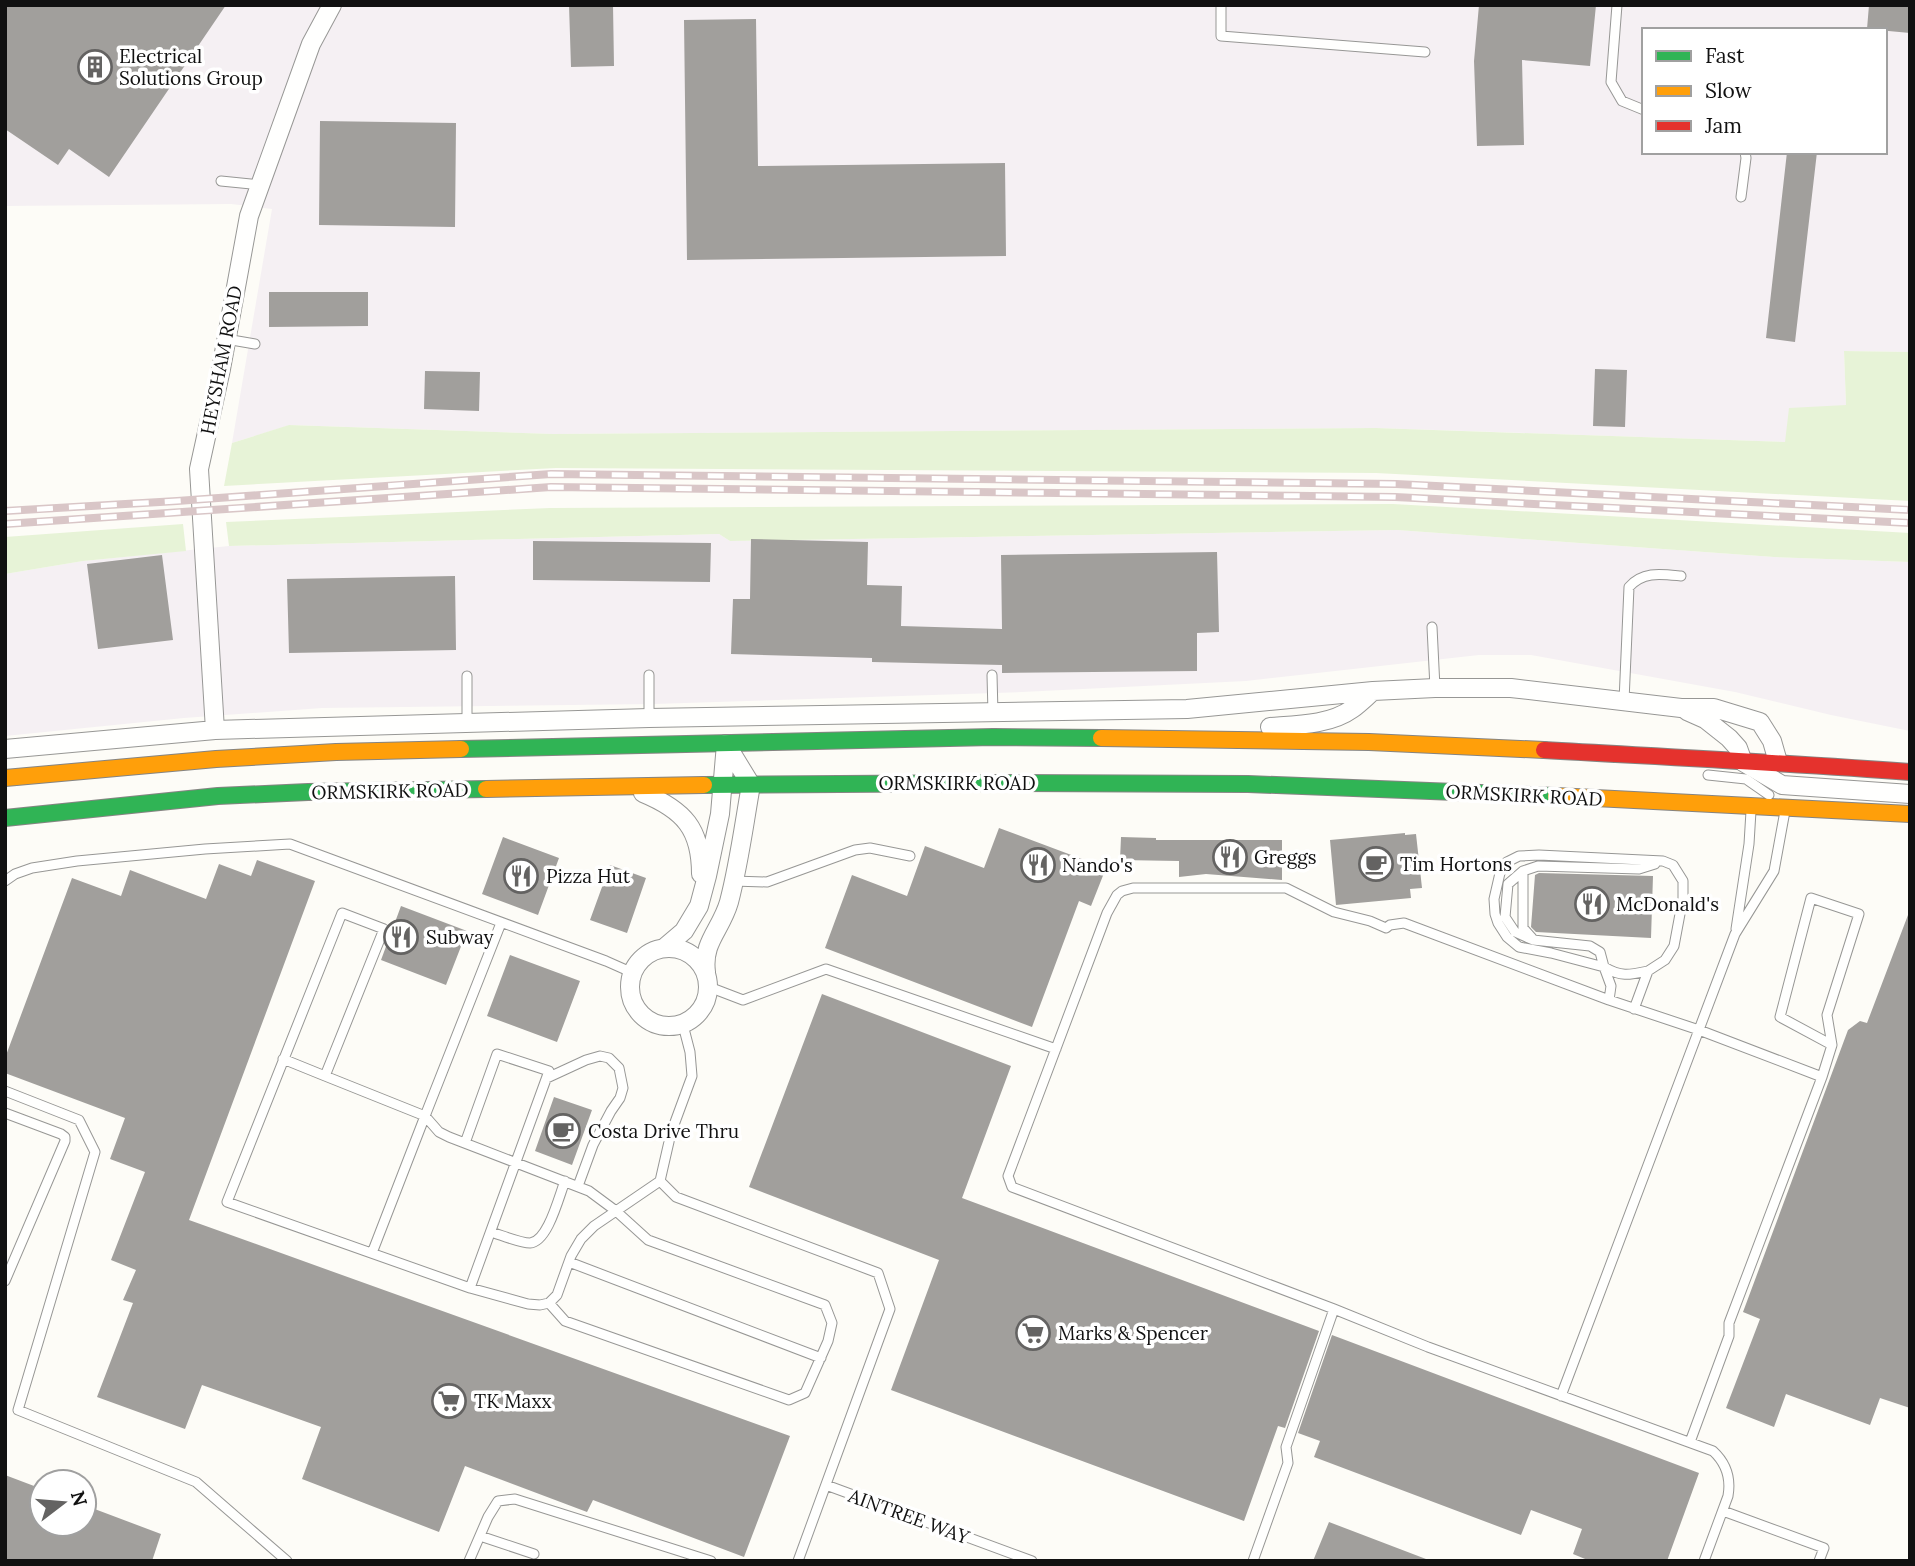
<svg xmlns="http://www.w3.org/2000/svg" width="1915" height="1566" font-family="Lora,serif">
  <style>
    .industrial { fill: #f5f0f3; fill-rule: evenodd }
    .green { fill: #e7f3d7 }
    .building { fill: #a19f9c }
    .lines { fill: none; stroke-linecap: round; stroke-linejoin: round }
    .lane-casing { stroke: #979795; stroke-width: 11 }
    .street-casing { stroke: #979795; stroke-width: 20 }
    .fast-casing { stroke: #858482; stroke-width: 18 }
    .slow-casing { stroke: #858482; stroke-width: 18 }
    .jam-casing { stroke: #858482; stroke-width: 18 }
    .lane { stroke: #fffffe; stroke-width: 9 }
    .street { stroke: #fffffe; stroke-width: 18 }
    .fast { stroke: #30b455; stroke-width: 16 }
    .slow { stroke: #ff9f0a; stroke-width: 16 }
    .jam { stroke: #e5322d; stroke-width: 16 }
    .rail-casing { stroke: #d9c6c7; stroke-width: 8 }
    .rail { stroke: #fff; stroke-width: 5; stroke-dasharray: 16; stroke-linecap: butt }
    .labels { text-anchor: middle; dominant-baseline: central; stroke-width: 7; stroke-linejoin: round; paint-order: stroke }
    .poi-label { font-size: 19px; fill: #111; stroke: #fff; text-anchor: start }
    .street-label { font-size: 19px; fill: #111; stroke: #fff }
  </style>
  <rect width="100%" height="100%" fill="#fdfcf7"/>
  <path class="industrial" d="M5 5H1910V352L1844 351 1846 405 1786 442 1376 428 553 434 290 425 232 443 272 209 231 204 5 206ZM1644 30H1885V152H1644Z
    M1397 530 1774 557 1910 562V731L1831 715 1735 692 1531 655H1479L1246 681 1022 692 654 704 322 708 184 718 5 736V574L83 561 229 546 719 534 730 541Z"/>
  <path class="green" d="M1844 351 1910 352V501L1376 473 556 468 224 486 232 443 289 425 553 434 1376 428 1785 442 1789 408 1846 405Z
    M1393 504 1910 533V562L1774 557 1397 530 730 541 719 534 229 546 226 522 550 508Z
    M183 524 186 551 83 561 5 574V537Z"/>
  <path class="building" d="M5 5H226L109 177 69 149 58 165 5 129Z
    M569 5H613L614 66 571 67Z
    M1479 5H1596L1590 66 1522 60 1524 145 1477 146 1474 61Z
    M1869 5H1910V33L1867 29Z
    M756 19 758 166 1005 163 1006 256 687 260 684 20Z
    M320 121 456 123 455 227 319 225Z
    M1787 152H1817L1795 342 1766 338Z
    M269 292H368V326L269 327Z
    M1595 369 1627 370 1625 427 1593 426Z
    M425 371 480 372 479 411 424 409Z
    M751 539 868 542 867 585 902 586 901 626 1002 629 1001 555 1217 552 1219 632 1197 633V671L1002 673V665L872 662V658L731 654 733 599H750Z
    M533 541 711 543 710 582 533 580Z
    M162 555 173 640 98 649 87 564Z
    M455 576 456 650 289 653 287 579Z
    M999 828 1106 868 1091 906 1079 901 1032 1027 825 948 852 875 907 896 925 846 984 868Z
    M1405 833V835L1416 834 1422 888 1410 889 1411 898 1336 905 1330 840Z
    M503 837 559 858 538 915 482 894Z
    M1121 837 1156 838V840H1282V880L1206 874 1179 877V861L1120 860Z
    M257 860 315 881 189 1220 790 1436 744 1557 593 1500 587 1512 465 1466 439 1532 302 1479 321 1427 202 1385 185 1429 97 1397 133 1303 123 1300 136 1270 111 1260 145 1172 110 1159 125 1118 5 1073V1058L72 878 121 896 130 870 206 899 219 864 251 876Z
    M610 865 646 878 627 933 590 920Z
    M1539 873 1653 876 1651 938 1536 932 1531 927 1535 875Z
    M401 906 467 931 446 985 381 960Z
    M1908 915H1910V1408L1880 1398 1870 1425 1786 1394 1774 1427 1726 1408 1760 1319 1743 1312 1848 1030 1860 1021 1867 1023Z
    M510 955 580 981 557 1042 487 1016Z
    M822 994 1011 1066 962 1198 1319 1331 1285 1428 1278 1426 1244 1521 891 1390 939 1260 749 1187Z
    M554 1097 592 1110 572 1165 535 1151Z
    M1332 1335 1699 1473 1667 1561H1590L1573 1554 1582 1529 1531 1510 1521 1535 1314 1457 1320 1441 1298 1433Z
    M5 1475 42 1489V1524H84V1505L161 1534 152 1561H5Z
    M1329 1522 1426 1559V1561H1313Z"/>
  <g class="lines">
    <g class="lane-casing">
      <path id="lane" d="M1221 5V36L1425 52
        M1617 5 1611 82 1622 101 1644 110
        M221 181 260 185
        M1741 197 1746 158 1745 152
        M226 339 255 344
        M1432 627 1435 688
        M992 675 993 713
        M467 676V723
        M1624 701 1629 587C1643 571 1661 574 1681 576
        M649 718V675
        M1708 775 1746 779 1769 795
        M1523 871V928L1532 938
        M5 881 15 874 32 868 77 861 205 849 290 844 606 961 633 973
        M733 881 767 882 855 850 870 848 910 856
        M501 923 425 1116 325 1076 384 929 342 913 227 1202 470 1288 528 1304 540 1305 549 1303 557 1295 571 1256 581 1239 594 1226 660 1181
        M1736 929 1749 844 1751 811
        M1648 971C1629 975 1621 977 1604 967L1600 952 1590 946 1533 940 1515 932 1505 917 1508 884 1523 871 1538 866 1639 869 1655 864
        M709 987 743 1000 826 969 1056 1049
        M1609 1000 1611 986 1604 967 1551 953 1519 947 1507 937 1498 923 1495 914 1494 899 1500 873 1507 862 1519 856 1539 855 1663 861 1673 865 1683 881V898L1674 946 1665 960 1648 971 1634 1009
        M683 1025 690 1052 692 1076 671 1133 660 1181 676 1197 878 1273 890 1309 798 1561
        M283 1059 325 1076
        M1822 1077 1832 1045 1827 1015 1859 914 1811 898 1780 1017 1832 1045
        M547 1078 586 1060 600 1056 609 1058 619 1068 623 1088 620 1098 611 1111 593 1145 578 1186
        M5 1091 79 1120 95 1152 18 1410 196 1482 287 1561
        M5 1113 61 1134 65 1137V1141L5 1281
        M465 1143 497 1054 549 1071 470 1288
        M491 1232C501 1235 520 1243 530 1243 548 1242 559 1196 565 1181
        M372 1253 425 1116 439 1132 449 1137 589 1191 616 1211 648 1240 825 1305 832 1323 828 1341 805 1393 789 1400 565 1321 549 1303
        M569 1262 821 1358
        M1561 1396 1735 934 1774 871 1785 811
        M1690 1442 1729 1336V1323L1822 1077 1699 1030 1609 1000 1404 923 1390 925 1386 928 1370 921 1334 912 1286 888H1133L1122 891 1117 895 1107 913 1008 1176 1012 1187 1334 1309 1428 1347 1713 1451C1726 1463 1731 1479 1728 1496L1704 1561
        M826 1485 1032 1561
        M1723 1511 1824 1548 1819 1561
        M480 1536 534 1554
        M469 1561 488 1517 498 1501 515 1499 711 1561
        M1253 1561 1288 1463 1286 1447 1334 1309"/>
    </g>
    <g class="street-casing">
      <path id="street" d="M1687 711 1705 719 1729 738 1738 748 1743 762 1782 785 1910 794
        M1270 727C1296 725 1330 725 1352 709 1359 704 1366 697 1373 691
        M215 730 199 469 221 369 249 216 311 44 332 5
        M5 749 215 730 649 718 1187 709 1373 691 1435 688H1511L1681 708H1714L1760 722 1772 741 1778 762
        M643 793C684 810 701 829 701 874
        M630 987a39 39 0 1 1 78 0a39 39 0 1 1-78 0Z
        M664 948 684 931 699 906 707 876 720 814 726 744
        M706 972C702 942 721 930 729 902 739 864 744 824 751 785L726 744"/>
    </g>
    <g class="fast-casing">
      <path id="fast" d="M461 749 993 737 1101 738
        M704 785 995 783 1248 784 1556 796
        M5 818 218 796 308 792 486 789"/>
    </g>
    <g class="slow-casing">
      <path id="slow" d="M1101 738 1369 742 1544 750
        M5 778 216 759 336 752 461 749
        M486 789 704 785
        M1556 796 1910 814"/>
    </g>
    <g class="jam-casing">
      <path id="jam" d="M1544 750C1666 757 1788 763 1910 772"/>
    </g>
    <use href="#lane" class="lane"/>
    <use href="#street" class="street"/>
    <use href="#fast" class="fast"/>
    <use href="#slow" class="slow"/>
    <use href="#jam" class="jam"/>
    <g class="rail-casing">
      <path id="rail" d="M5 511 177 501 551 474 1396 484 1910 510
        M5 524 551 487 1395 497 1910 523"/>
    </g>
    <use href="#rail" class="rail"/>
  </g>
  <defs>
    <g id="building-ring" transform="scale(1.75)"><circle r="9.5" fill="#fff" stroke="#646362" stroke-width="1.5"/><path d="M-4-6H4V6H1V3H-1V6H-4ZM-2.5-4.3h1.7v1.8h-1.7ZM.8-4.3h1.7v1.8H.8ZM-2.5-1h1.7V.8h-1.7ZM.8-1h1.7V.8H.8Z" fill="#646362"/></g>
    <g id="restaurant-ring" transform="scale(1.75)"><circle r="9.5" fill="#fff" stroke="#646362" stroke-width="1.5"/><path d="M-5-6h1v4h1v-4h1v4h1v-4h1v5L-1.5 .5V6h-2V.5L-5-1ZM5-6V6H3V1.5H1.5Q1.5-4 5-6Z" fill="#646362"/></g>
    <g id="cafe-ring" transform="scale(1.75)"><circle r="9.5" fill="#fff" stroke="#646362" stroke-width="1.5"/><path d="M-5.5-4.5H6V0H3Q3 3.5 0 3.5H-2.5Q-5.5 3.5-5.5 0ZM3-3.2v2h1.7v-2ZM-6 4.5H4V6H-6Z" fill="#646362"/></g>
    <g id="supermarket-ring" transform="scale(1.75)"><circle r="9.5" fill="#fff" stroke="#646362" stroke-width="1.5"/><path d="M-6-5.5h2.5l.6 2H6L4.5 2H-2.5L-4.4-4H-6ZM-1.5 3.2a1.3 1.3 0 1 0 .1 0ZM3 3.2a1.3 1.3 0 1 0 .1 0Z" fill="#646362"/></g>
  </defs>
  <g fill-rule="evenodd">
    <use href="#building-ring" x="95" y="67"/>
    <use href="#restaurant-ring" x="1230" y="857"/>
    <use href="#cafe-ring" x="1376" y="864"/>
    <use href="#restaurant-ring" x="1038" y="865"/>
    <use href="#restaurant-ring" x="521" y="876"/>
    <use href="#restaurant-ring" x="1592" y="904"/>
    <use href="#restaurant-ring" x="401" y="937"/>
    <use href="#cafe-ring" x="563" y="1131"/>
    <use href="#supermarket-ring" x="1033" y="1333"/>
    <use href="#supermarket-ring" x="449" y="1401"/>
  </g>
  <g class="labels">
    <g class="poi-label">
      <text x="119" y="56">Electrical<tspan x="119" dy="22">Solutions Group</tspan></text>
      <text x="1254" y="857">Greggs</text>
      <text x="1400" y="864">Tim Hortons</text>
      <text x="1062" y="865">Nando's</text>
      <text x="546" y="876">Pizza Hut</text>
      <text x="1616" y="904">McDonald's</text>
      <text x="426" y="937">Subway</text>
      <text x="588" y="1131">Costa Drive Thru</text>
      <text x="1058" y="1333">Marks &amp; Spencer</text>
      <text x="474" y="1401">TK Maxx</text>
    </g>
    <g class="street-label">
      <text transform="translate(221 360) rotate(-79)">HEYSHAM ROAD</text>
      <text x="957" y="783">ORMSKIRK ROAD</text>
      <text transform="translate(390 791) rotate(-1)">ORMSKIRK ROAD</text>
      <text transform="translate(1524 795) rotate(3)">ORMSKIRK ROAD</text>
      <text transform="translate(909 1516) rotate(20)">AINTREE WAY</text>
    </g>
  </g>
  <rect width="1915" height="1566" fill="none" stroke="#111111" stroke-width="14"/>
  <rect x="1642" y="28" width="245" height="126" fill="#ffffff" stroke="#a0a0a0" stroke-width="2"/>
  <rect x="1656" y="51" width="35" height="10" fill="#30b455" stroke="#a0a0a0" stroke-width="2"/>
  <text x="1705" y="63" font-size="21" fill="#111111">Fast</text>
  <rect x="1656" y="86" width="35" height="10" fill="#ff9f0a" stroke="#a0a0a0" stroke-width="2"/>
  <text x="1705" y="98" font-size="21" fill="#111111">Slow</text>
  <rect x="1656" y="121" width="35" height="10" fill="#e5322d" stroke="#a0a0a0" stroke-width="2"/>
  <text x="1705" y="133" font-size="21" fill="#111111">Jam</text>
  <g transform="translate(63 1503) rotate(74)"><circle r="33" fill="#ffffff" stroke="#a0a0a0" stroke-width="2"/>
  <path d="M0-5L12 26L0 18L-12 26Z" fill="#646362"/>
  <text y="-10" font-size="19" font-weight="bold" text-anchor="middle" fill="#111111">N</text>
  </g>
</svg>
